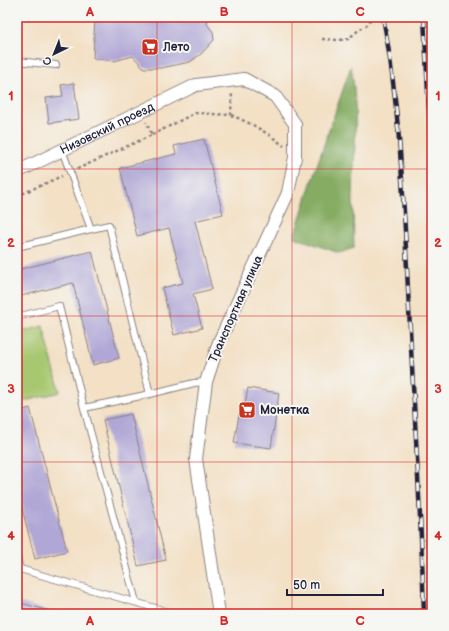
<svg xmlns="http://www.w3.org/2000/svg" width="449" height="631" font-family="'Balsamiq Sans',sans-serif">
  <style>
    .green { fill: #a7c76f; stroke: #647455 }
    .forest { fill: #85ac62; stroke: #54674e }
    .building { fill: #b0a7d6 }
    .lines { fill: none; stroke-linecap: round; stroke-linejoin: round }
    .service-casing { stroke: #8a8180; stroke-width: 8 }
    .minor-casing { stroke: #8a8180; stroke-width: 14 }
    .path { stroke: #8a8180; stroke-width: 2.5; stroke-dasharray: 3 3; stroke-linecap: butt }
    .service { stroke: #fff; stroke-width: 6 }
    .minor { stroke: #fff; stroke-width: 12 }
    .rail-casing { stroke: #22223b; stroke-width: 4.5 }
    .rail { stroke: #f6f6f2; stroke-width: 3; stroke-dasharray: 9; stroke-linecap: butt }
    .grid { fill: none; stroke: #d62828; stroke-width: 1; stroke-opacity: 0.55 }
    .labels { text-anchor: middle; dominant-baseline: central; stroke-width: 4; stroke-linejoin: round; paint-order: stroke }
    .poi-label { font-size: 12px; font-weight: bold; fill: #22223b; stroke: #f6f6f2; text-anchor: start }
    .street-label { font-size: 12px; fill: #22223b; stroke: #f6f6f2 }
    .neatline { fill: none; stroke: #d62828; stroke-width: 1.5 }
    .grid-label { font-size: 13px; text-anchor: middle; font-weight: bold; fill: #d62828 }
  </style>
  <rect width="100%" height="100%" fill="#f6f6f2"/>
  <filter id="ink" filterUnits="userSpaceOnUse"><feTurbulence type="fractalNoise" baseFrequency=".025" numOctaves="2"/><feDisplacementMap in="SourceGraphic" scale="8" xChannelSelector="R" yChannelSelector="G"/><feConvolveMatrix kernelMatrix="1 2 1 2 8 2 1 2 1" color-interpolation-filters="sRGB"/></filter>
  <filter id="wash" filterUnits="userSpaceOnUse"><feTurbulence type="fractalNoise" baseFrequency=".012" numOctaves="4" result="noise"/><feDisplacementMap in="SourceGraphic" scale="16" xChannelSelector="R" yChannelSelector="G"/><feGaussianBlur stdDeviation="0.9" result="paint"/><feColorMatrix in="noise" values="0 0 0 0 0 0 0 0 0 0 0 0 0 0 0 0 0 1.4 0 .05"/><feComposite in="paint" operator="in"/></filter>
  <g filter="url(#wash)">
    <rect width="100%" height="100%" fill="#f3e0c5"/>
    <path class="green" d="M43 326 60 392 17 403V333Z"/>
    <path class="forest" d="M351 66C359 109 354 153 353 196 353 213 354 231 354 248L339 253 294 237 312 180Z"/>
    <g id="blocks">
      <path class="building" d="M95 17H208L207 24 213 32 214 40 201 54 190 62 161 68H144L133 56 114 61 93 58Z
        M74 83 79 119 49 123 46 98 63 96 61 85Z
        M204 139 223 214 195 221 212 289 193 294 202 328 174 335 162 288 183 283 169 228 137 236 120 168 176 154 174 146Z
        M92 251 119 358 93 365 73 283 17 297V270Z
        M248 388 279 393 271 448 234 443 239 415H243Z
        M30 408 67 551 35 559 17 489V412Z
        M131 414 166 560 138 566 103 420Z
        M17 602 50 611V614H17Z"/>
    </g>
  </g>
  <g filter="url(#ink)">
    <use href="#blocks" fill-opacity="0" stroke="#8a8180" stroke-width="1"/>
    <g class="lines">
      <g class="service-casing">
        <path id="service" d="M17 61 56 65
          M62 150 91 229 109 225 150 394
          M17 247 91 229
          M17 317 59 306 84 408 136 602
          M84 408 150 394 194 383 206 382
          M17 557 20 569
          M17 572 20 569 176 614"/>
      </g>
      <g class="minor-casing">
        <g id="minor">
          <path id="s1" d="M17 172 196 85 244 79 275 96 295 124V157L288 193 219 342 206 382 196 459 219 614"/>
        </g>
      </g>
      <path class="path" d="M322 39 339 40 348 39 360 29 366 26 372 17
        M231 115 253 125 271 136 284 146
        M152 135 195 113 231 115 232 93
        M77 169 152 135 146 122
        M17 196 62 176"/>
      <use href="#service" class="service"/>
      <use href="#minor" class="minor"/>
      <g class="rail-casing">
        <path id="rail" d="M383 17C401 113 404 212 409 309 414 411 421 512 424 614
          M424 17 432 169"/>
      </g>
      <use href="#rail" class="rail"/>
    </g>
  </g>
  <path class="grid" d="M157 17V614M292 17V614M17 169H432M17 316H432M17 462H432"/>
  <defs>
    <g id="supermarket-square" transform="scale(0.9)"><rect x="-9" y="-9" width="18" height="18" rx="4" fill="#c8321e" stroke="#f6f6f2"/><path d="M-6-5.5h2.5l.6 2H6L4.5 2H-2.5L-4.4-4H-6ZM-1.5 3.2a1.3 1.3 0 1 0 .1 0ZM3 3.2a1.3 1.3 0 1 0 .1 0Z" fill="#fff"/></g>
  </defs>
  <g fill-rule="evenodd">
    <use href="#supermarket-square" x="150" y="47"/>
    <use href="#supermarket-square" x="247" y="410"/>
  </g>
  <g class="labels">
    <g class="poi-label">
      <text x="163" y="47">Лето</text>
      <text x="260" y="410">Монетка</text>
    </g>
    <g class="street-label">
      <text stroke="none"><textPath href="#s1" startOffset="100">Низовский проезд</textPath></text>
      <text transform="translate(236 309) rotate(-66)">Транспортная улица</text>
    </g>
  </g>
  <rect width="449" height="631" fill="none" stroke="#f6f6f2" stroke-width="44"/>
  <g transform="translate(54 54) rotate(223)" stroke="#f6f6f2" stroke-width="3" paint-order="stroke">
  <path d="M0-3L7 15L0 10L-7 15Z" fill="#22223b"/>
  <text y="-6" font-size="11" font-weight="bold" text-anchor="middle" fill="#22223b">С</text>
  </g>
  <path d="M287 589v6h96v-6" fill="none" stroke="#22223b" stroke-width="2"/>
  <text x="293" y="589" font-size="12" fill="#22223b" stroke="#f6f6f2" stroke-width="3" paint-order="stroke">50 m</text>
  <rect x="22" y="22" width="405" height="587" class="neatline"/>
  <g class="grid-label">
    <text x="90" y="16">A</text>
    <text x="224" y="16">B</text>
    <text x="360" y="16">C</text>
    <text x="11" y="100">1</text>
    <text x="438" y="100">1</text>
    <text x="11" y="247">2</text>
    <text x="438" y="247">2</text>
    <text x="11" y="393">3</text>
    <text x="438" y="393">3</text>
    <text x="11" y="540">4</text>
    <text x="438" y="540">4</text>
    <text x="90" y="625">A</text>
    <text x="224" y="625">B</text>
    <text x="360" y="625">C</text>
  </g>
</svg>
